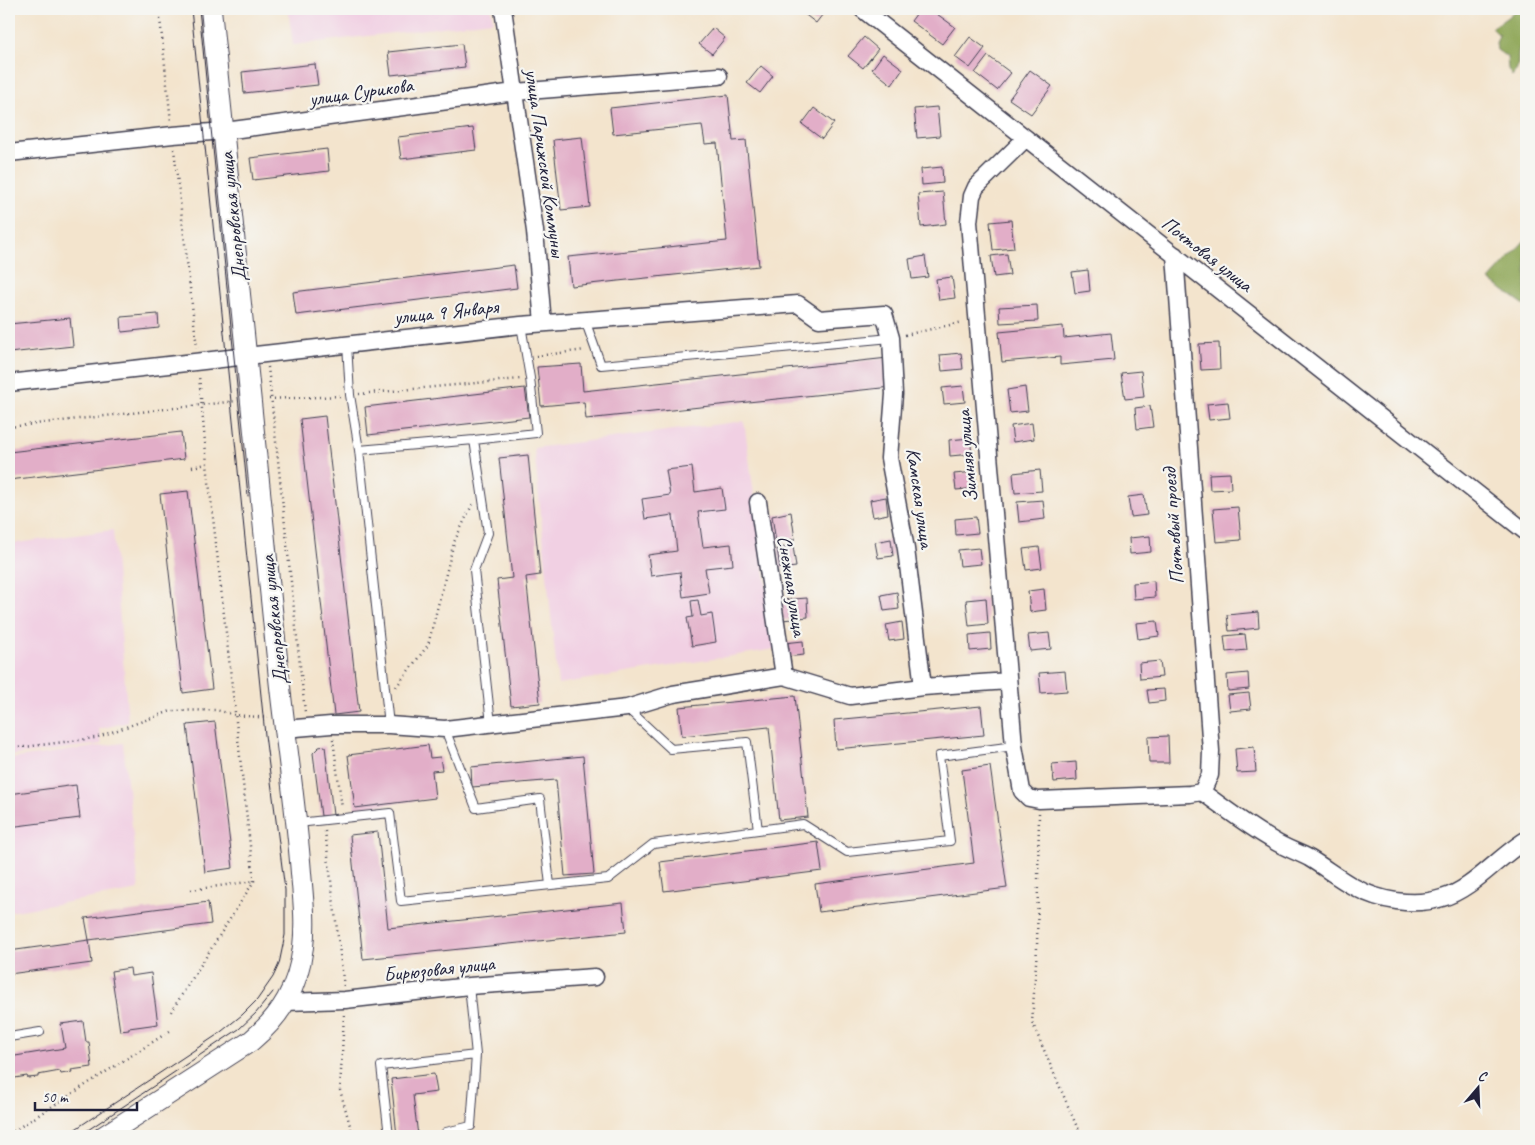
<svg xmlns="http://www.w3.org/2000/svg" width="1535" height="1145" font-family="Caveat,sans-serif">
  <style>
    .built { fill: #f1d0e3 }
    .forest { fill: #8ea657; stroke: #586449 }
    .building { fill: #e2aec8 }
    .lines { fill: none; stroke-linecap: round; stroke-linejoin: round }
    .service-casing { stroke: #413f51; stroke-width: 10 }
    .minor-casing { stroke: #413f51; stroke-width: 19 }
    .tertiary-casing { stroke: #413f51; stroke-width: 22 }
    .path { stroke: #413f51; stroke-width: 2.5; stroke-dasharray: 1 4; stroke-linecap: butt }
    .service { stroke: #fff; stroke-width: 8 }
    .minor { stroke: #fff; stroke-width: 16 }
    .tertiary { stroke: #fff; stroke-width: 20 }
    .tram { stroke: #22223b; stroke-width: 1 }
    .labels { text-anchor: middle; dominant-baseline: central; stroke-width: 4.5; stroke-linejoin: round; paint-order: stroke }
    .street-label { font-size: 20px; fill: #22223b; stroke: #f6f6f2 }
  </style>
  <rect width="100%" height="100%" fill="#f6f6f2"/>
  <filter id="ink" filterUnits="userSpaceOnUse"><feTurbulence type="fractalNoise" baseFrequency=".02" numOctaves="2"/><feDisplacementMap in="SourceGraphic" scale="10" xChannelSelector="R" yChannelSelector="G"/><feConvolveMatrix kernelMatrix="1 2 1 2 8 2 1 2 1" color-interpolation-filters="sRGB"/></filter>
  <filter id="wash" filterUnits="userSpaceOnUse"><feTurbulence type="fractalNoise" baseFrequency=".0096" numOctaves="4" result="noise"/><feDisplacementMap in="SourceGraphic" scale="20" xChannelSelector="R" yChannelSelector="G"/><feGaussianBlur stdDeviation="1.12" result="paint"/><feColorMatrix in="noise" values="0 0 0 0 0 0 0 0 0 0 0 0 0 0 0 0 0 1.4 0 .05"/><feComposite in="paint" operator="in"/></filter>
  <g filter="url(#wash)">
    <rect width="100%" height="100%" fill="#f3e4cd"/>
    <path class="built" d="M288 9H491L493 21 293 45Z
      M744 421 775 649 558 684 534 448Z
      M113 530 128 722 99 729 102 744 9 756V544Z
      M123 743 139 890 9 912V759Z"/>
    <path class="forest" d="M1516 9H1526V41C1514 49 1520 57 1517 68 1517 69 1513 75 1512 76L1508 69 1507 57 1497 50 1496 43 1499 35 1492 28 1509 16Z
      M1526 239V306L1489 280Z"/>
    <g id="blocks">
      <path class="building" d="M798 9H824L826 10 816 23Z
        M920 9H930L955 27 942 44 911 21Z
        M713 28 725 38 712 54 699 44Z
        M864 37 878 49 863 68 848 56Z
        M970 37 985 48 970 68 955 57Z
        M462 44 465 67 391 75 388 52Z
        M883 54 903 69 892 85 872 69Z
        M988 56 1011 73 997 90 975 73Z
        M315 64 318 85 244 93 242 72Z
        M761 66 773 76 760 93 747 83Z
        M1030 70 1052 86 1031 114 1009 99Z
        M728 95 733 141 746 140 759 266 571 286 568 257 727 241 717 143 705 144 702 125 613 134 610 108Z
        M937 107 940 136 917 138 914 109Z
        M814 108 834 123 822 139 802 124Z
        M473 128 476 150 401 159 398 137Z
        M582 137 590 207 561 210 553 140Z
        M327 149 329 171 253 180 250 158Z
        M942 167 943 183 922 185 921 169Z
        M943 192 946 224 921 227 918 194Z
        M1011 220 1014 248 993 250 990 222Z
        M1007 254 1010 275 994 277 991 256Z
        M925 256 928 277 912 279 909 259Z
        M514 265 517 288 296 315 293 292Z
        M1088 270 1090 291 1075 293 1072 272Z
        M952 277 955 298 939 300 936 279Z
        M1037 305 1038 321 1000 323 999 307Z
        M158 314 159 328 122 332 121 317Z
        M70 318 73 346 9 353V324Z
        M1063 326 1064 338 1111 333 1114 360 1060 365V357L1002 362 999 332Z
        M1219 343 1220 369 1201 370 1199 344Z
        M961 353 963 369 942 371 940 355Z
        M888 358 891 387 586 419 584 402 541 406 537 367 581 364 583 391Z
        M1141 371 1144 397 1125 399 1121 373Z
        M963 386 965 402 944 404 942 388Z
        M1025 387 1028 411 1010 413 1007 390Z
        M525 388 529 417 368 435 365 407Z
        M1228 402 1230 418 1209 420 1207 404Z
        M1150 406 1153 427 1137 429 1135 408Z
        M325 416 359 712 334 715 300 419Z
        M1032 423 1034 439 1013 442 1011 426Z
        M181 432 184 459 9 480V452Z
        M970 438 972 454 950 456 949 440Z
        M528 455 540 575 526 577 540 703 511 706 497 580 512 578 499 458Z
        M692 467 695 492 722 488 725 509 698 512 703 547 731 544 733 565 705 568 709 593 683 597 680 572 651 576 648 555 677 551 673 515 645 519 642 499 670 495 666 470Z
        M1040 470 1042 491 1015 493 1013 473Z
        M975 472 977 488 956 490 954 474Z
        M1230 473 1231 489 1210 490 1209 474Z
        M188 491 212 689 183 693 160 494Z
        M1144 495 1147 515 1131 517 1128 497Z
        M886 497 888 514 873 517 870 500Z
        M1043 500 1045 519 1019 522 1017 502Z
        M1238 507 1241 540 1216 542 1213 509Z
        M791 512 795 539 776 542 772 516Z
        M976 517 978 533 956 535 955 519Z
        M1150 536 1151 552 1130 554 1129 538Z
        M891 539 893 556 878 558 875 542Z
        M793 546 796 567 780 569 777 548Z
        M1039 547 1042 568 1026 570 1023 549Z
        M979 548 981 564 960 566 958 550Z
        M1154 581 1155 597 1134 599 1133 583Z
        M1044 589 1046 610 1030 612 1028 591Z
        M897 592 899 609 884 611 881 595Z
        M807 598 808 617 783 620 781 600Z
        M986 598 988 624 969 626 966 600Z
        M698 600 701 616 712 614 716 642 692 646 687 618 693 617 691 601Z
        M1258 612 1259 628 1229 631 1227 615Z
        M1157 621 1159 636 1138 639 1136 623Z
        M902 622 904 639 889 641 886 625Z
        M990 633 991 649 970 651 969 635Z
        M1049 633 1051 649 1030 651 1028 635Z
        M1245 634 1247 650 1226 652 1224 636Z
        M803 641 804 655 786 657 784 643Z
        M1160 661 1162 677 1140 679 1139 663Z
        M1065 671 1067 691 1041 693 1039 673Z
        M1248 673 1249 689 1228 691 1227 675Z
        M1164 689 1165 701 1149 703 1147 690Z
        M1249 693 1251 709 1230 711 1228 695Z
        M795 696 808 817 779 820 769 727 682 736 679 707Z
        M981 706 984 735 836 749 834 720Z
        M215 722 233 868 205 872 187 725Z
        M1168 736 1169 763H1149L1148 737Z
        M428 745 430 758 440 757 442 770 432 771 435 798 355 808 348 755Z
        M325 746 333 815 321 816 313 753 319 747Z
        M1254 747 1256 772 1237 773 1235 749Z
        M583 756 594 874 565 876 556 780 472 787 471 767Z
        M1076 762 1077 780 1054 782 1052 764Z
        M990 766 1007 888 819 912 815 884 974 863 962 770Z
        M76 785 80 818 9 827V794Z
        M378 832 388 928 623 903 626 932 363 959 350 835Z
        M818 842 822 871 664 891 660 862Z
        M208 902 211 924 89 940 85 918Z
        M89 940 92 963 9 974V951Z
        M130 968 131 976 151 973 158 1024 129 1028V1030L120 1031 111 971Z
        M83 1021 86 1042H89L92 1067 71 1070 72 1072 61 1074 60 1071 38 1075V1077L28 1078 27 1076 9 1079V1057L65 1048 61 1024Z
        M434 1074 437 1092 413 1095 418 1136H397L391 1079Z"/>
    </g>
  </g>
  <g filter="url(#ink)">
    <use href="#blocks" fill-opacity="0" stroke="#413f51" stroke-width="1"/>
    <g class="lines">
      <g class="service-casing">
        <path id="service" d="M585 320 601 365 891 338
          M347 344 350 395 359 450
          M474 440 536 433 530 378 521 325
          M627 708 671 749 747 742 758 830
          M389 725 359 450 474 440 488 533 474 570 491 724
          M445 729 476 808 540 799 550 885
          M298 823 390 813 401 901 608 879 653 844 803 824 847 852 950 841 939 756 1014 746
          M9 1037 40 1032
          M446 1132 471 1126 476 1055
          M389 1136 381 1066 476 1055 469 986"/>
      </g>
      <g class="minor-casing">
        <path id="minor" d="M503 9 535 231 543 323
          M862 9 1526 532
          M1026 138 976 187 972 196 969 222 1014 746 1022 791 1029 798 1039 800 1190 794 1202 792C1226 809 1249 827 1274 841 1285 848 1298 852 1309 858 1324 867 1338 878 1354 887 1380 901 1413 907 1442 898 1472 890 1499 856 1526 840
          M9 153 173 135 225 131 515 92 719 76
          M1175 255 1211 751 1210 775 1202 792
          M9 383 521 325 798 304 819 319 884 314 891 338 894 394 889 458 906 549 923 687
          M758 502 784 676
          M284 729 331 725H389L445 729 627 708 673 694 784 676 850 696 923 687 1008 681
          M286 1002 345 1000 469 986 595 977"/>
      </g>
      <g class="tertiary-casing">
        <path id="tertiary" d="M104 1136 251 1041C282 1015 298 987 303 947 306 922 303 897 301 873 296 807 286 743 279 678 258 455 235 232 211 9"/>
      </g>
      <path class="path" d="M159 9 171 122
        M174 149 197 348
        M905 335 963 322
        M536 356 585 350
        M268 367 305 712
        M359 394 520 379
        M269 399 341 396
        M9 427 236 401
        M192 467 207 464
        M396 687 428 645 454 542 473 503
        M333 739 342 808
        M9 749 95 738 171 711 216 710 236 715 268 718
        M1039 813 1037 948 1032 1022 1077 1127 1086 1136
        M325 831 344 987
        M191 890 254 881
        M171 1012 254 881 207 464 199 376
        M344 1015 340 1090 353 1136
        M9 1134 173 1029"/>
      <use href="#service" class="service"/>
      <use href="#minor" class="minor"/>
      <use href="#tertiary" class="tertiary"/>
      <path class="tram" d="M199 9 248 496
        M65 1136 217 1035 242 1015 257 1000 273 977 279 964 285 935V890L265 735 191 9
        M79 1136 239 1029 256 1013 273 992"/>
    </g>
  </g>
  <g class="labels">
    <g class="street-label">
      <text transform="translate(361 92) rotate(-8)">улица Сурикова</text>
      <text transform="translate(545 163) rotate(82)">улица Парижской Коммуны</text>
      <text transform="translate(233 217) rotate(-96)">Днепровская улица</text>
      <text transform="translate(1207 254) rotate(38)">Почтовая улица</text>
      <text transform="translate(446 312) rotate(-6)">улица 9 Января</text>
      <text transform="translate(967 456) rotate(-95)">Зимняя улица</text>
      <text transform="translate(920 498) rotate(82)">Камская улица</text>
      <text transform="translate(1173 526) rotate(-94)">Почтовый проезд</text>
      <text transform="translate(792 586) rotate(81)">Снежная улица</text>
      <text transform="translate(274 620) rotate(-96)">Днепровская улица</text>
      <text transform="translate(439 969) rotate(-6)">Бирюзовая улица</text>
    </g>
  </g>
  <rect width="1535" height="1145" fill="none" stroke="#f6f6f2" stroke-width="30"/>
  <g transform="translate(1478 1088) rotate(19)" stroke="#f6f6f2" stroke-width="4" paint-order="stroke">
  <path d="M0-4L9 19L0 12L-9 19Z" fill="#22223b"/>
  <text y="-8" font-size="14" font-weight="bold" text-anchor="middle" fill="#22223b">С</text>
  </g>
  <path d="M35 1102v8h102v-8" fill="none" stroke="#22223b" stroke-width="2.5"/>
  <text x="42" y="1102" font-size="15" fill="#22223b" stroke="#f6f6f2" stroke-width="4" paint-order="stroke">50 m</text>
</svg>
